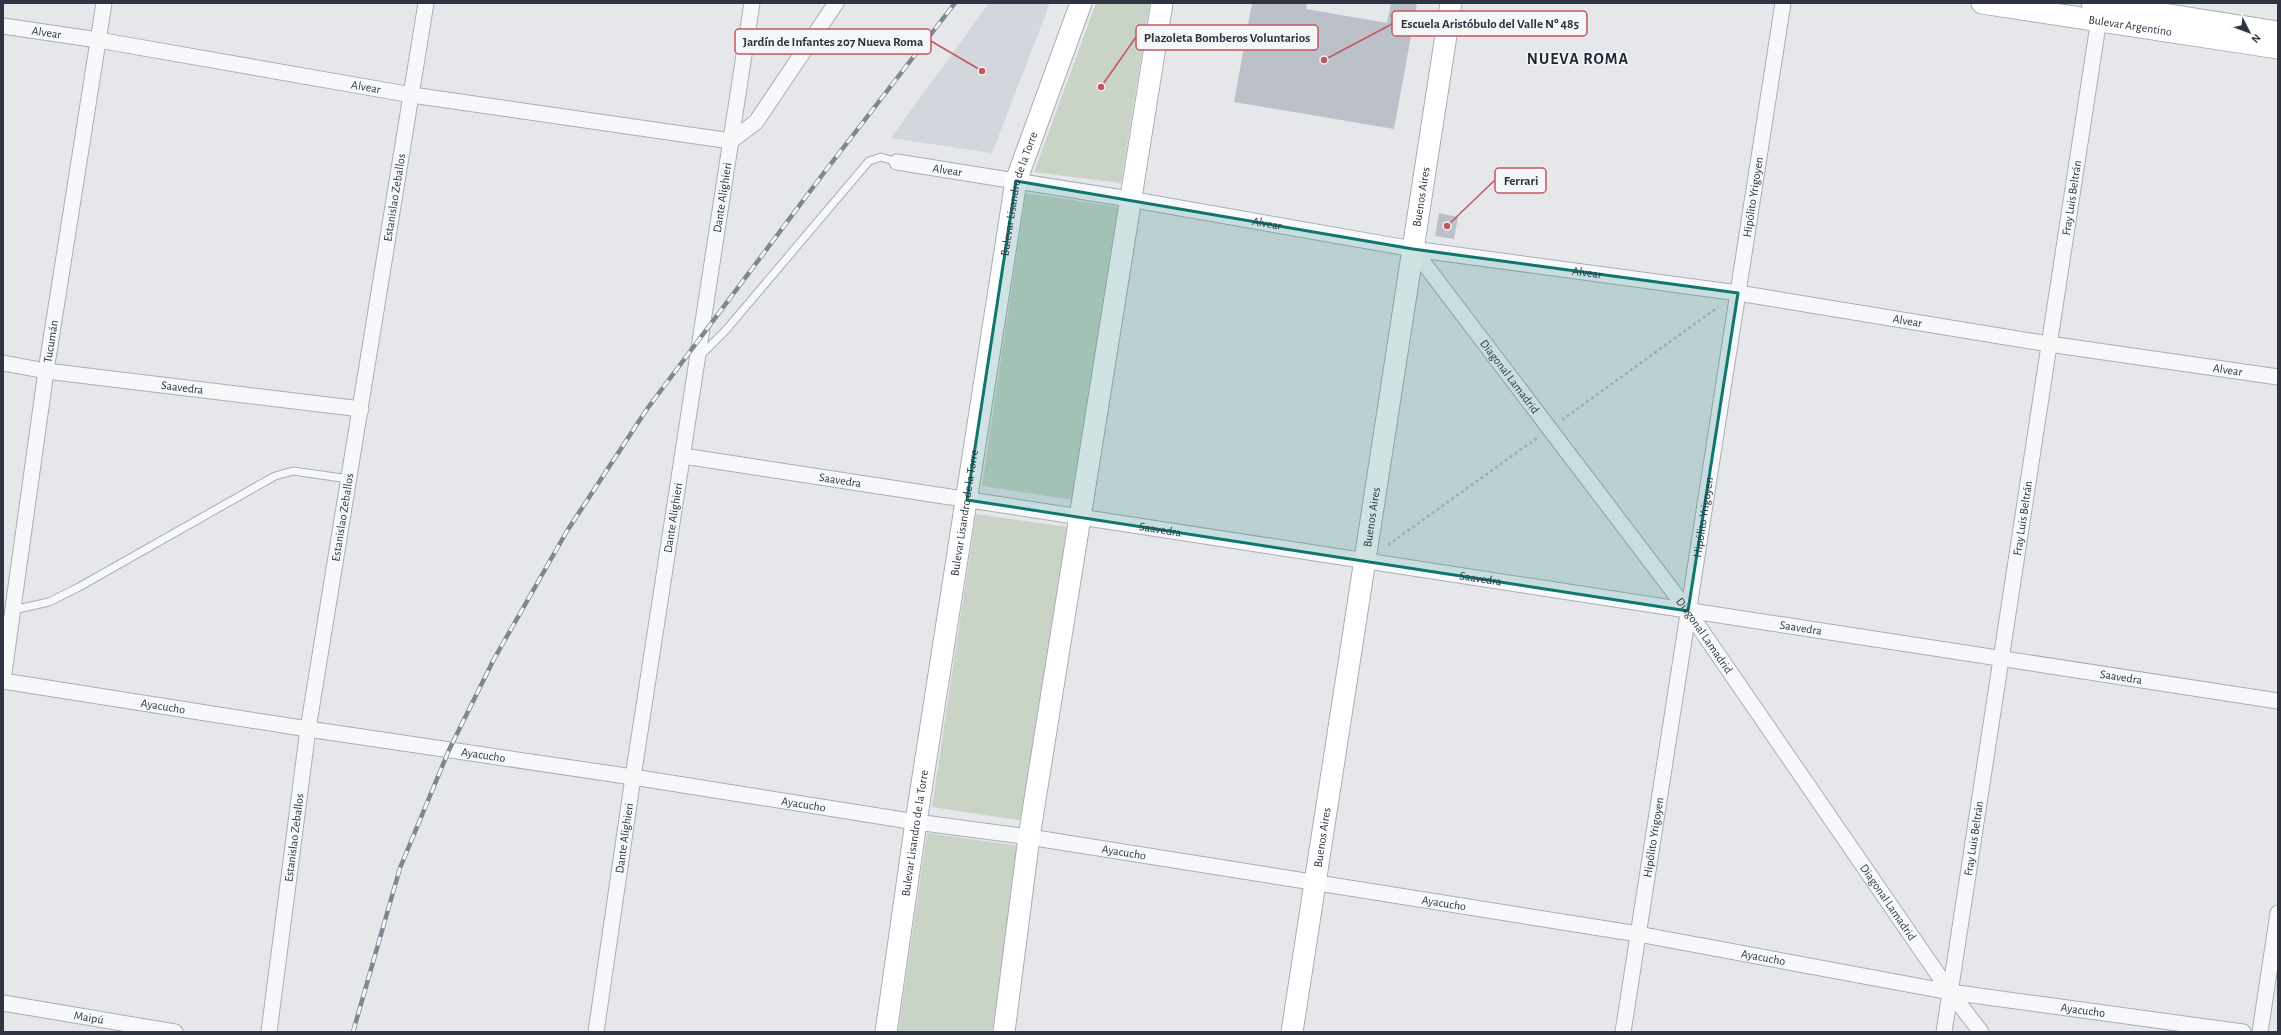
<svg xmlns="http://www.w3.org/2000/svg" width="2281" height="1035" font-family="'Alegreya Sans',sans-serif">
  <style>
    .built { fill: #d3d6dd }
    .green { fill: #c9d4c7 }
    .building { fill: #bcc0c8 }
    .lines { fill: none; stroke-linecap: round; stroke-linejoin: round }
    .lane-casing { stroke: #aaaeb5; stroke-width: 9 }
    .street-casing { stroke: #aaaeb5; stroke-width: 17 }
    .secondary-casing { stroke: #aaaeb5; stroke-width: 23 }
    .path { stroke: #bbbdc3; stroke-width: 2.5; stroke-dasharray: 3 3; stroke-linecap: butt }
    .lane { stroke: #f7f8fa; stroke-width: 7 }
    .street { stroke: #f7f8fa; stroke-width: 15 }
    .secondary { stroke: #fff; stroke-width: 21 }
    .rail-casing { stroke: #7f8693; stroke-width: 4.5 }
    .rail { stroke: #f4f6f8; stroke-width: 3; stroke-dasharray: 9; stroke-linecap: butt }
    .marked { fill: #0f766e; fill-opacity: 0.2; stroke: #0f766e; stroke-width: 3; stroke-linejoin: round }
    .labels { text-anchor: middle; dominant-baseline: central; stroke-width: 3; stroke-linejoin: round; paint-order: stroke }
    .street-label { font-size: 12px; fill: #2e3442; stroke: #f4f6f8 }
    .district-label { font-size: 16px; font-weight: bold; letter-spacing: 1px; fill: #1f2533; stroke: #f4f6f8 }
    .leader { fill: none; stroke: #c35760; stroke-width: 1.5 }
    .callout-dot { fill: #c35760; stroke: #f4f6f8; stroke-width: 1.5 }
    .callout { fill: #f4f6f8; stroke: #c35760; stroke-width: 1.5 }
    .callout-label { font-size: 13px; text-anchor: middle; font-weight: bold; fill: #2e3442 }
  </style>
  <rect width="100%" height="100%" fill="#e5e7eb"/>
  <path class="built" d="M989 3H1050L992 153 891 138Z"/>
  <path class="green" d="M1096 3H1150L1121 183 1034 172Z
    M1026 193 1118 207 1074 500 982 486Z
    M976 514 1068 527 1024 821 932 807Z
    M927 833 1020 846 992 1032H898Z"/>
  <path class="building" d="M1252 3H1307L1306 9 1387 23 1391 3H1417L1394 129 1234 102Z
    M1439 213 1458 217 1454 239 1435 236Z"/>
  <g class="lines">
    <g class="lane-casing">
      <path id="lane" d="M700 356 726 330 869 161 881 157 897 162
        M13 610 49 602 79 587 275 476 293 471 349 479"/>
    </g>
    <g class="street-casing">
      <g id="street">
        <path id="s1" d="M3 26 98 40 412 95 731 141 756 122 836 3"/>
        <path id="s2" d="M897 162 1129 199 1413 249 1738 293 2049 344 2278 377"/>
        <path id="s3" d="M1413 249 1688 611 1950 992 1981 1032"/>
        <path id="s4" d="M3 363 46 371 361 409"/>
        <path id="s5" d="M683 456 2278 701"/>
        <path id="s6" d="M3 680 46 371 104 3"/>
        <path id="s7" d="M3 681 308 729 633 777 916 822 1029 837 1638 934 1950 992 2243 1032"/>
        <path id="s8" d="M3 1003 175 1032"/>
        <path id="s9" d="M269 1032 308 729 426 3"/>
        <path id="s10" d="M596 1032 633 777 752 3"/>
        <path id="s11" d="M1623 1032 1783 3"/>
        <path id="s12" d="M1944 1032 2100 12"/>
        <path d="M2260 1032 2278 913"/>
      </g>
    </g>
    <g class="secondary-casing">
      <g id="secondary">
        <path id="s13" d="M1982 3 2278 48"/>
        <path d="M2092 3 2278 32"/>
        <path id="s14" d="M886 1032 916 822 1016 181 1081 3"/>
        <path d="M1004 1032 1029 837 1162 3"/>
        <path id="s15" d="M1292 1032 1451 3"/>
      </g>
    </g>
    <path class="path" d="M1562 420 1718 307
      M1388 545 1537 438"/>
    <use href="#lane" class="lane"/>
    <use href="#street" class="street"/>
    <use href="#secondary" class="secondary"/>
    <g class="rail-casing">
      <path id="rail" d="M353 1032 400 868 449 750 494 659 567 531 647 409 823 174 955 3"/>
    </g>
    <use href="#rail" class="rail"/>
  </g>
  <path class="marked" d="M1016 181 1413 249 1738 293 1688 611 967 500Z"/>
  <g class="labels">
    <g class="street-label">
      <text stroke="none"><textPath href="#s13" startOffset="150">Bulevar Argentino</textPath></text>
      <text stroke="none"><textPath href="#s1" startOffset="44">Alvear</textPath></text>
      <text stroke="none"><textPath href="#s1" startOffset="368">Alvear</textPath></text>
      <text stroke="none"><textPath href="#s2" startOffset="51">Alvear</textPath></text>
      <text stroke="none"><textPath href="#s14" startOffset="849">Bulevar Lisandro de la Torre</textPath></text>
      <text stroke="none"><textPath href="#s9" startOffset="844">Estanislao Zeballos</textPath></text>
      <text stroke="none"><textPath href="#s10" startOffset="844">Dante Alighieri</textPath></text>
      <text stroke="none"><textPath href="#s15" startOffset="845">Buenos Aires</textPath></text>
      <text stroke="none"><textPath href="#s11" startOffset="845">Hipólito Yrigoyen</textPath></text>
      <text stroke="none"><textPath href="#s12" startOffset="844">Fray Luis Beltrán</textPath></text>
      <text stroke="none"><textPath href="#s2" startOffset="375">Alvear</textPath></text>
      <text stroke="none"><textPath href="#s2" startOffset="699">Alvear</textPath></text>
      <text stroke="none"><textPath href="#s2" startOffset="1023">Alvear</textPath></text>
      <text stroke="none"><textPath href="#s6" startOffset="342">Tucumán</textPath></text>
      <text stroke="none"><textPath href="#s2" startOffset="1347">Alvear</textPath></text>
      <text stroke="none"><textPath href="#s3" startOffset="160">Diagonal Lamadrid</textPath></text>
      <text stroke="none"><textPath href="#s4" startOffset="181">Saavedra</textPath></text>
      <text stroke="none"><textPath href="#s5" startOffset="159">Saavedra</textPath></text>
      <text stroke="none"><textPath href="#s14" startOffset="525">Bulevar Lisandro de la Torre</textPath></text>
      <text stroke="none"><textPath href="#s9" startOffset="520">Estanislao Zeballos</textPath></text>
      <text stroke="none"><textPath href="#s10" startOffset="520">Dante Alighieri</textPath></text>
      <text stroke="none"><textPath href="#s15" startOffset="521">Buenos Aires</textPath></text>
      <text stroke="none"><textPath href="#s11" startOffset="521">Hipólito Yrigoyen</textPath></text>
      <text stroke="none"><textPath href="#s12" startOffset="520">Fray Luis Beltrán</textPath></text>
      <text stroke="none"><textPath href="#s5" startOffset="483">Saavedra</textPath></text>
      <text stroke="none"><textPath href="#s5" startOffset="807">Saavedra</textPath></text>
      <text stroke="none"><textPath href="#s5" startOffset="1131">Saavedra</textPath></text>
      <text stroke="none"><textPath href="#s3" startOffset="484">Diagonal Lamadrid</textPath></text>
      <text stroke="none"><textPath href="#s5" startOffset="1455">Saavedra</textPath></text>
      <text stroke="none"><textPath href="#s7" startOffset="162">Ayacucho</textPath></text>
      <text stroke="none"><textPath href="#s7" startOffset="486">Ayacucho</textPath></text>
      <text stroke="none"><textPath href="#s7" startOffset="810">Ayacucho</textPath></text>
      <text stroke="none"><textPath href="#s14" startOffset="201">Bulevar Lisandro de la Torre</textPath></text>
      <text stroke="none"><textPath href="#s9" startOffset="196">Estanislao Zeballos</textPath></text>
      <text stroke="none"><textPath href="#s10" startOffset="196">Dante Alighieri</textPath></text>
      <text stroke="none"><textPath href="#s15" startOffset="197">Buenos Aires</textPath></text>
      <text stroke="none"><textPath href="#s11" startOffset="197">Hipólito Yrigoyen</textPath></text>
      <text stroke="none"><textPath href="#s12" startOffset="196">Fray Luis Beltrán</textPath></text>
      <text stroke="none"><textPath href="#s7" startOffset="1134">Ayacucho</textPath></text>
      <text stroke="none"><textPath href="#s3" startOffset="808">Diagonal Lamadrid</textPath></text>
      <text stroke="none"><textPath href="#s7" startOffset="1458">Ayacucho</textPath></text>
      <text stroke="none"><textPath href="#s7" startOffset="1782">Ayacucho</textPath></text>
      <text stroke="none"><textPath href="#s7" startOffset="2106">Ayacucho</textPath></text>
      <text stroke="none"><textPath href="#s8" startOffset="87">Maipú</textPath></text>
    </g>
    <g class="district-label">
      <text x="1578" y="59">NUEVA ROMA</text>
    </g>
  </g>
  <path class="leader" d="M1324 60L1392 24M1101 87L1136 37M982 71L931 41M1447 226L1495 180"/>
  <g class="callout-dot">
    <circle cx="1324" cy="60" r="4"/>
    <circle cx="1101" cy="87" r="4"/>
    <circle cx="982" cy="71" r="4"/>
    <circle cx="1447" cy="226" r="4"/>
  </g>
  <g class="callout">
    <rect x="1392" y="11" width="195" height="25" rx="4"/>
    <rect x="1136" y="25" width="182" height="25" rx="4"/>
    <rect x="735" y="29" width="196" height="25" rx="4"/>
    <rect x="1495" y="168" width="51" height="25" rx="4"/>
  </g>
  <g class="callout-label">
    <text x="1490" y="28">Escuela Aristóbulo del Valle Nº 485</text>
    <text x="1227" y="42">Plazoleta Bomberos Voluntarios</text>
    <text x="833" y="46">Jardín de Infantes 207 Nueva Roma</text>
    <text x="1521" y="185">Ferrari</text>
  </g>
  <rect width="2281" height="1035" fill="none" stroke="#2e3442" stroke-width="8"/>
  <g transform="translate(2249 32) rotate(132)" stroke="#f4f6f8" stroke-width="3" paint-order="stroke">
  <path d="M0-3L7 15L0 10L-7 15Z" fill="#2e3442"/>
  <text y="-6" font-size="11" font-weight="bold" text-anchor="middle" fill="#2e3442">N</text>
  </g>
</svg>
